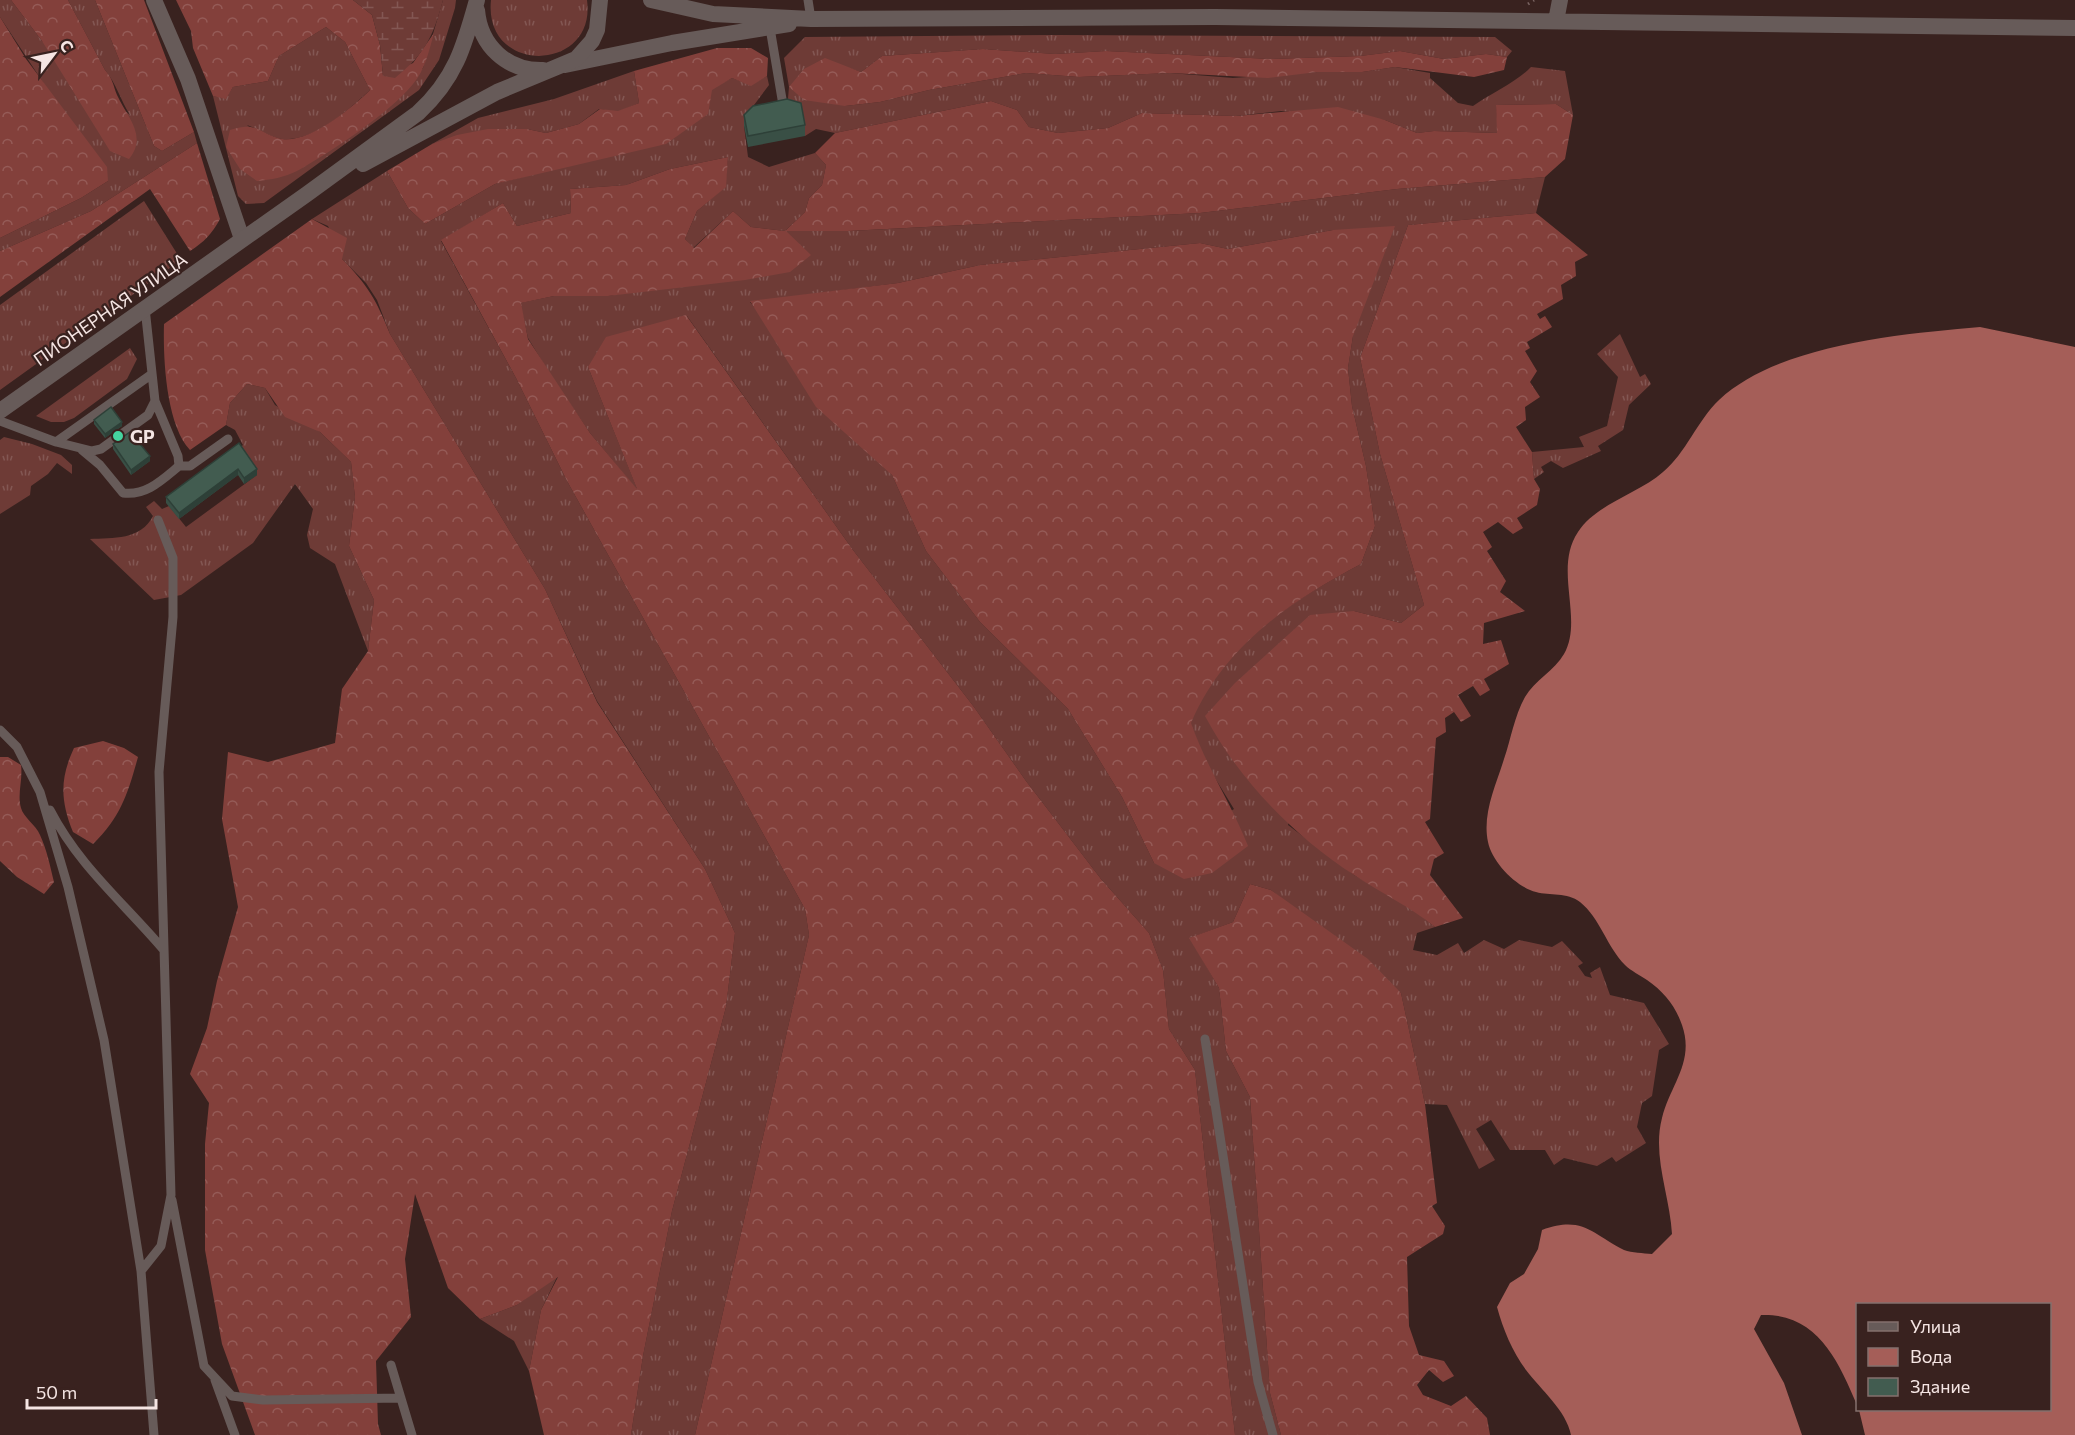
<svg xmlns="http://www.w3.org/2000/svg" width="2075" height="1435" font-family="Commissioner,sans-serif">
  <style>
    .grass { fill: url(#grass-tufts); fill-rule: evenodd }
    .forest { fill: url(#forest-crowns) }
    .wetland { fill: url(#wetland-marsh) }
    .water { fill: #a55e58 }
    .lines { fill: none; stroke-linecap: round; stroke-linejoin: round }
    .path { stroke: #7a6563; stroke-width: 3; stroke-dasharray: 1.5 4.5; stroke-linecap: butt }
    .service { stroke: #675b59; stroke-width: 9 }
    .minor { stroke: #675b59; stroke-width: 16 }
    .tertiary { stroke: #675b59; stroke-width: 16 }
    .wall { fill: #394f45 }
    .shaded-wall { fill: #2e4038 }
    .building { fill: #425c50; stroke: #2e4038; stroke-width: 1.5 }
    .poi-dot { fill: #45d49f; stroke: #39221f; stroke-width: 2 }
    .labels { text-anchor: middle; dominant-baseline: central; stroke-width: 4.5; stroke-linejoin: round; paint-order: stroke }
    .street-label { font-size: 18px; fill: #f5e5e3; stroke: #39221f }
    .poi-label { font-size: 18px; font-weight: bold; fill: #f5e5e3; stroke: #39221f; text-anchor: start }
  </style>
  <defs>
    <pattern id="grass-tufts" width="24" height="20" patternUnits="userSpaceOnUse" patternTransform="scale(1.5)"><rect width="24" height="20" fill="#6e3b36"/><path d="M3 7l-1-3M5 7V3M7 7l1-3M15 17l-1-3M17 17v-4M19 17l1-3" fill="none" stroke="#835753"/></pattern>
    <pattern id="forest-crowns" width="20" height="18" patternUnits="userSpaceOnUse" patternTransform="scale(1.5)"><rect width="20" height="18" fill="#83403b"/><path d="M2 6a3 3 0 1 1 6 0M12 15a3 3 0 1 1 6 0" fill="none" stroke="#955b57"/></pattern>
    <pattern id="wetland-marsh" width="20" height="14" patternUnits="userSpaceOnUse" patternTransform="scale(1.5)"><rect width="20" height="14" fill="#6e3b36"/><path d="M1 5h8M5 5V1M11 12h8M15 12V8" fill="none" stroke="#835753"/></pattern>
  </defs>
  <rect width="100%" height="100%" fill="#39221f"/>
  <path class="grass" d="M0 0H11L42 41 130 115C121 101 116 83 105 70L68 0H95L154 146 162 151 194 132 197 143 91 211 0 251V238L81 198 108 181 0 17Z
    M443 0H456L455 8 439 60 419 90 264 203 246 204 238 196 213 96 226 98 233 87 268 81 279 56 326 27 345 42 370 90C348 110 314 142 282 139 271 137 258 129 247 125L296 171 389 107 423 68Z
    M491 0H587C597 73 483 76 491 0Z
    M1055 35 1495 37 1512 51 1507 57 1486 54 1444 59 1400 51 1360 56 1271 59 1106 51 1055 54 983 49 882 56 861 72 846 67 845 106 880 102 929 90 1026 73 1079 77 1170 73 1233 78 1317 72H1362L1395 67 1430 73V78L1458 103 1473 106C1490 94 1518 81 1531 67L1565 71 1573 115 1556 104 1496 105 1498 133 1434 131 1417 133 1385 120 1281 111 1236 116 1142 113 1108 128 1058 133 1029 127 1017 110 991 101 835 133 816 129 805 136 801 115 787 110 789 87 784 58 805 37Z
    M634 71 639 103 618 112 599 109 579 124 546 133 527 129 432 144 478 118 554 99Z
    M767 76 769 85 754 105 753 117 744 126 748 157 769 167 815 153 826 165 822 185 809 198 805 212 786 230 849 231 1200 213 1397 189 1545 177 1536 213 1408 225 1360 358 1380 454 1424 605 1401 623 1354 611 1288 825 1354 875 1410 907 1435 927 1417 933 1413 950 1437 955 1458 943 1464 953 1484 940 1504 949 1519 940 1552 947 1562 941 1583 963 1578 966 1585 976 1592 978 1590 973 1600 967 1610 995 1644 1003 1669 1044 1659 1050 1652 1096 1642 1103 1637 1127 1646 1143 1616 1162 1612 1157 1597 1166 1564 1158 1554 1165 1545 1150H1510L1491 1120 1476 1129 1495 1160 1479 1169 1447 1105 1425 1104 1401 993 1271 890 1250 884 1233 922 1190 938 1219 988 1226 1051 1250 1097 1270 1393 1281 1435H1235L1195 1070 1169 1029 1163 970 1149 933 1101 879 1026 781 974 707 853 550 687 316 588 367 638 491 590 433 550 374 528 338 520 303 554 296H608L656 288 785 231 751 227 733 211 693 248 685 239 697 211 725 187 728 157 670 169 626 185 570 189 571 213 517 226 503 203 441 241 516 378 567 481 805 909 809 935 695 1435H631L643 1356 672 1211 726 1007 735 933 705 869 597 701 545 589 390 334 377 300 366 283 342 259 328 226 312 219 387 171 408 208 425 224 495 184 553 169 732 78 751 85ZM1333 230 1353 336 1348 368 1352 406 1366 466 1375 526 1361 564C1302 595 1243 632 1206 689 1200 699 1196 712 1190 722L1204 760 1234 809 1154 863 1122 797 1068 709 980 622 926 551 892 475 750 302 898 283 980 265 1200 243 1228 249Z
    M144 201 181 260 0 390V305Z
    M1620 334 1640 377 1645 374 1651 384 1629 405 1623 430 1598 446 1601 451 1563 468 1551 461 1541 467 1544 472 1534 479 1532 452 1584 447 1579 437 1607 426 1618 377 1597 354Z
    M130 348 137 359 127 379 74 418 64 422H51L36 416Z
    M247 384 265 388 275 405 320 432 351 462 355 497 349 546 374 600 368 651 335 564 310 548 307 535 313 509 295 484 253 543 181 595 154 600 90 539C113 538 141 540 153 516L146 507 154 501 162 509 169 506 186 527 257 475 239 449 243 445 235 430 226 425 230 403Z
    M4 437 32 444 61 455 72 465V474L57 463 48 474 31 486 30 495 0 514V440Z
    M558 1275 541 1310 529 1371 514 1341 480 1319 517 1305Z"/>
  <path class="forest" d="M11 0H68L105 70C113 79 113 85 117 95 127 117 148 136 129 159L110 151 42 41Z
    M95 0H144L194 132 162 151 154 146Z
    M176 0H353L372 15 380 45 383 76 413 63 434 33C429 51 425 70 413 84 390 113 329 153 297 171 285 177 270 180 257 181L240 169 226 147 230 130C256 122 255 130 278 138 305 147 352 108 370 90L345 42 326 27 279 56 268 81 233 87 226 99 213 96 193 48 191 31Z
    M0 17 26 59 107 167 108 181 81 198 0 238Z
    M717 48H751L768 58 767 76 751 86 732 78 712 90 708 114 666 144 495 184 425 224 408 208 387 171 432 144 457 135 488 129H527L546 133 579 124 600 109 618 111 639 103 634 71Z
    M983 49 1055 54 1106 51 1271 59 1360 56 1400 51 1444 59 1486 54 1507 57 1504 70 1474 77 1395 67 1362 72H1317L1268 78 1170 73 1079 77 1026 73 929 90 880 102 845 106 804 100 789 87 804 69 825 58 861 72 882 56Z
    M991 101 1017 110 1029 127 1058 133 1108 128 1142 113 1236 116 1338 107 1385 120 1417 133 1434 131 1497 133 1496 105 1556 104 1573 115 1565 159 1545 177 1397 189 1200 213 848 231H786L811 255 790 272 745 280 608 296H554L521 303 528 339 590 433 637 489 588 367 606 337 686 315 853 550 974 707 1026 781 1101 879 1149 933 1163 970 1169 1029 1195 1070 1235 1435H695L809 935 805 909 567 481 516 378 441 240 503 203 517 226 571 213 570 189 626 185 670 169 728 157 726 187 697 211 685 239 694 248 733 211 751 227 785 231 805 212 809 198 822 185 826 165 815 153 835 133Z
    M197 143 220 219C212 234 204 242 190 251L150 189 0 297V251L91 211Z
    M1536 213 1588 255 1575 262 1576 276 1561 285 1563 299 1537 314 1540 319 1545 316 1552 327 1527 342 1530 348 1525 351 1537 371 1530 382 1540 397 1525 407 1526 420 1516 427 1532 452 1534 479 1540 489 1537 505 1517 518 1523 528 1513 534 1498 522 1483 532 1492 547 1487 551 1506 581 1500 592 1525 611 1484 623 1483 644 1501 640 1509 664 1484 679 1490 690 1480 696 1473 686 1458 695 1471 716 1461 722 1454 712 1445 718 1446 732 1436 738 1430 819 1425 822 1444 853 1434 859 1430 875 1463 918 1435 927C1409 906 1381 893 1354 875 1293 835 1239 780 1205 716L1235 683 1310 615 1354 611 1401 623 1424 605 1380 454 1360 358 1408 225Z
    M312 219 347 238 342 259C367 284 377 301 390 334L545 589 597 702 705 869 735 933 726 1007 672 1211 643 1356 631 1435H544L529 1371 541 1310 558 1277 517 1305 480 1319 448 1288 415 1194 405 1259 411 1317 376 1361 378 1424 381 1435H255L222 1344 205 1250V1144L209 1103 190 1074 207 1028 217 981 238 907 222 819 228 752 268 762 335 743 342 689 368 651 374 600 349 546 355 497 351 462 320 432 285 417 265 388 247 384 230 403 226 425 190 450C166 424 163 358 164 324Z
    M1395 226 1353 336 1348 368 1352 406 1366 466 1375 526 1361 564C1289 602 1224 646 1191 723 1206 766 1231 803 1248 846L1212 873 1184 879 1154 863 1122 797 1068 709 980 622 926 551 892 475 816 407 750 301 898 283 980 265 1200 243 1228 249 1333 230Z
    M103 741 124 748 138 757C128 793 121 817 93 844L73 832C60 800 60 778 74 748Z
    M0 757H8L21 765C23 780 17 794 21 808 23 817 36 825 40 835 47 850 50 866 54 882L44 894 17 877 0 861Z
    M1250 884 1271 890 1368 959 1401 993 1425 1104 1437 1203 1432 1206 1445 1226 1443 1234 1407 1257 1409 1326 1419 1355 1444 1361 1454 1376 1443 1382 1429 1370 1417 1385 1423 1395 1451 1406 1466 1396 1487 1418 1490 1435H1281L1270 1393 1250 1097 1226 1051 1219 988 1189 938 1233 922Z"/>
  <path class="wetland" d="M353 0H443C433 37 425 54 395 78L383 76 380 45 372 15Z"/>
  <path class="water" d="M1980 327 2075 347V1435H1865L1859 1410H2050V1304H1858L1857 1405C1838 1360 1817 1313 1761 1315L1754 1329 1784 1383 1802 1435H1571C1566 1410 1541 1390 1526 1370 1512 1351 1503 1329 1497 1307L1510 1283 1524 1274 1538 1249 1542 1230C1583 1215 1592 1234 1624 1250 1632 1253 1643 1253 1652 1254L1672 1234C1670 1196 1652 1156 1662 1118 1670 1085 1695 1062 1682 1025 1675 1005 1664 992 1647 980 1640 975 1631 971 1625 965 1607 947 1600 918 1580 902 1567 892 1550 896 1536 892 1516 887 1492 862 1488 842 1482 814 1496 785 1504 759 1511 739 1514 717 1525 697 1534 681 1555 670 1564 654 1584 619 1553 569 1578 532 1596 504 1638 494 1663 472 1686 453 1697 421 1719 400 1779 344 1902 334 1980 327Z"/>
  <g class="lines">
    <path class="path" d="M1528 4 1534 0"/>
    <path class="service" d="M808 0 811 19
      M770 28 783 105
      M0 421 56 442 92 451 101 449 148 415 155 401 145 308
      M56 442 152 374
      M82 450 100 465 123 493C146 496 162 480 179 466L178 456 155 401
      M179 466H190L228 439
      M0 730 17 747 40 792 68 887 104 1040 141 1271 154 1435
      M50 810C79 866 122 901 163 949
      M1205 1039 1258 1382 1273 1435
      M172 1200 204 1366 232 1396 263 1400 401 1398
      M141 1271 161 1246 171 1195 159 772 173 617V558L158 520
      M391 1365 412 1435
      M215 1380 235 1435"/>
    <path class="minor" d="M154 0 188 79 242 239
      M651 0 713 14 811 19 1215 17 2075 28
      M1556 21 1560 0
      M565 65 672 43 789 24"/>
    <path class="tertiary" d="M477 10C480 46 507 71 543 70
      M363 164 497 92 576 59 592 41 597 30 600 0
      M0 411 307 194 418 113C455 79 464 47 477 0"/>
  </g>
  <path class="wall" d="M744 115 805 125V136L748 147 744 126Z
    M94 420 122 426 105 438 94 424Z
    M239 443 257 475 244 484 238 475 179 519 166 503V497Z
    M113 444 150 461 131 475 113 449Z"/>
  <path class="shaded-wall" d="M122 422V426L105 438V434Z
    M150 456V461L131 475V470Z
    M238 469V475L179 519V513Z
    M257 469V475L244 484V478Z"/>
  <path class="building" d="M787 99 801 103 805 125 748 136 744 115 753 106Z
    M111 407 122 422 105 434 94 420Z
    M130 432 150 456 131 470 113 444Z
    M239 443 257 469 244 478 238 469 179 513 166 497Z"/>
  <circle class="poi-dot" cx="118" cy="436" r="6"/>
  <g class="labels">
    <g class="street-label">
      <text transform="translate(110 309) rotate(-35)">ПИОНЕРНАЯ УЛИЦА</text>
    </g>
    <g class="poi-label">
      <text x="130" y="436">GP</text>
    </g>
  </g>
  <rect x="1856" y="1303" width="195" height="108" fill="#39221f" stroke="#84706d" stroke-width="1.5"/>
  <rect x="1868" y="1322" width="30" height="9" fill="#675b59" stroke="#84706d" stroke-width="1.5"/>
  <text x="1910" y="1333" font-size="18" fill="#f5e5e3">Улица</text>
  <rect x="1868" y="1348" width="30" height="18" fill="#a55e58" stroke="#84706d" stroke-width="1.5"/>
  <text x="1910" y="1363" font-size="18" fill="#f5e5e3">Вода</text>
  <rect x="1868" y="1378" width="30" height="18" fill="#425c50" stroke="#84706d" stroke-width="1.5"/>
  <text x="1910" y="1393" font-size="18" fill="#f5e5e3">Здание</text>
  <g transform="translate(54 54) rotate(58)" stroke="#39221f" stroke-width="4.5" paint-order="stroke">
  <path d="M0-4.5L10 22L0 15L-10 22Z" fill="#f5e5e3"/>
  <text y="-9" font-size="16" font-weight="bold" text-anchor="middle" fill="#f5e5e3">С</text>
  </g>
  <path d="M27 1399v9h129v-9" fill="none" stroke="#f5e5e3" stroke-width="3"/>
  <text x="36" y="1399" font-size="18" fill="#f5e5e3" stroke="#39221f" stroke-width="4.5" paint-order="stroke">50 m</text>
</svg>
